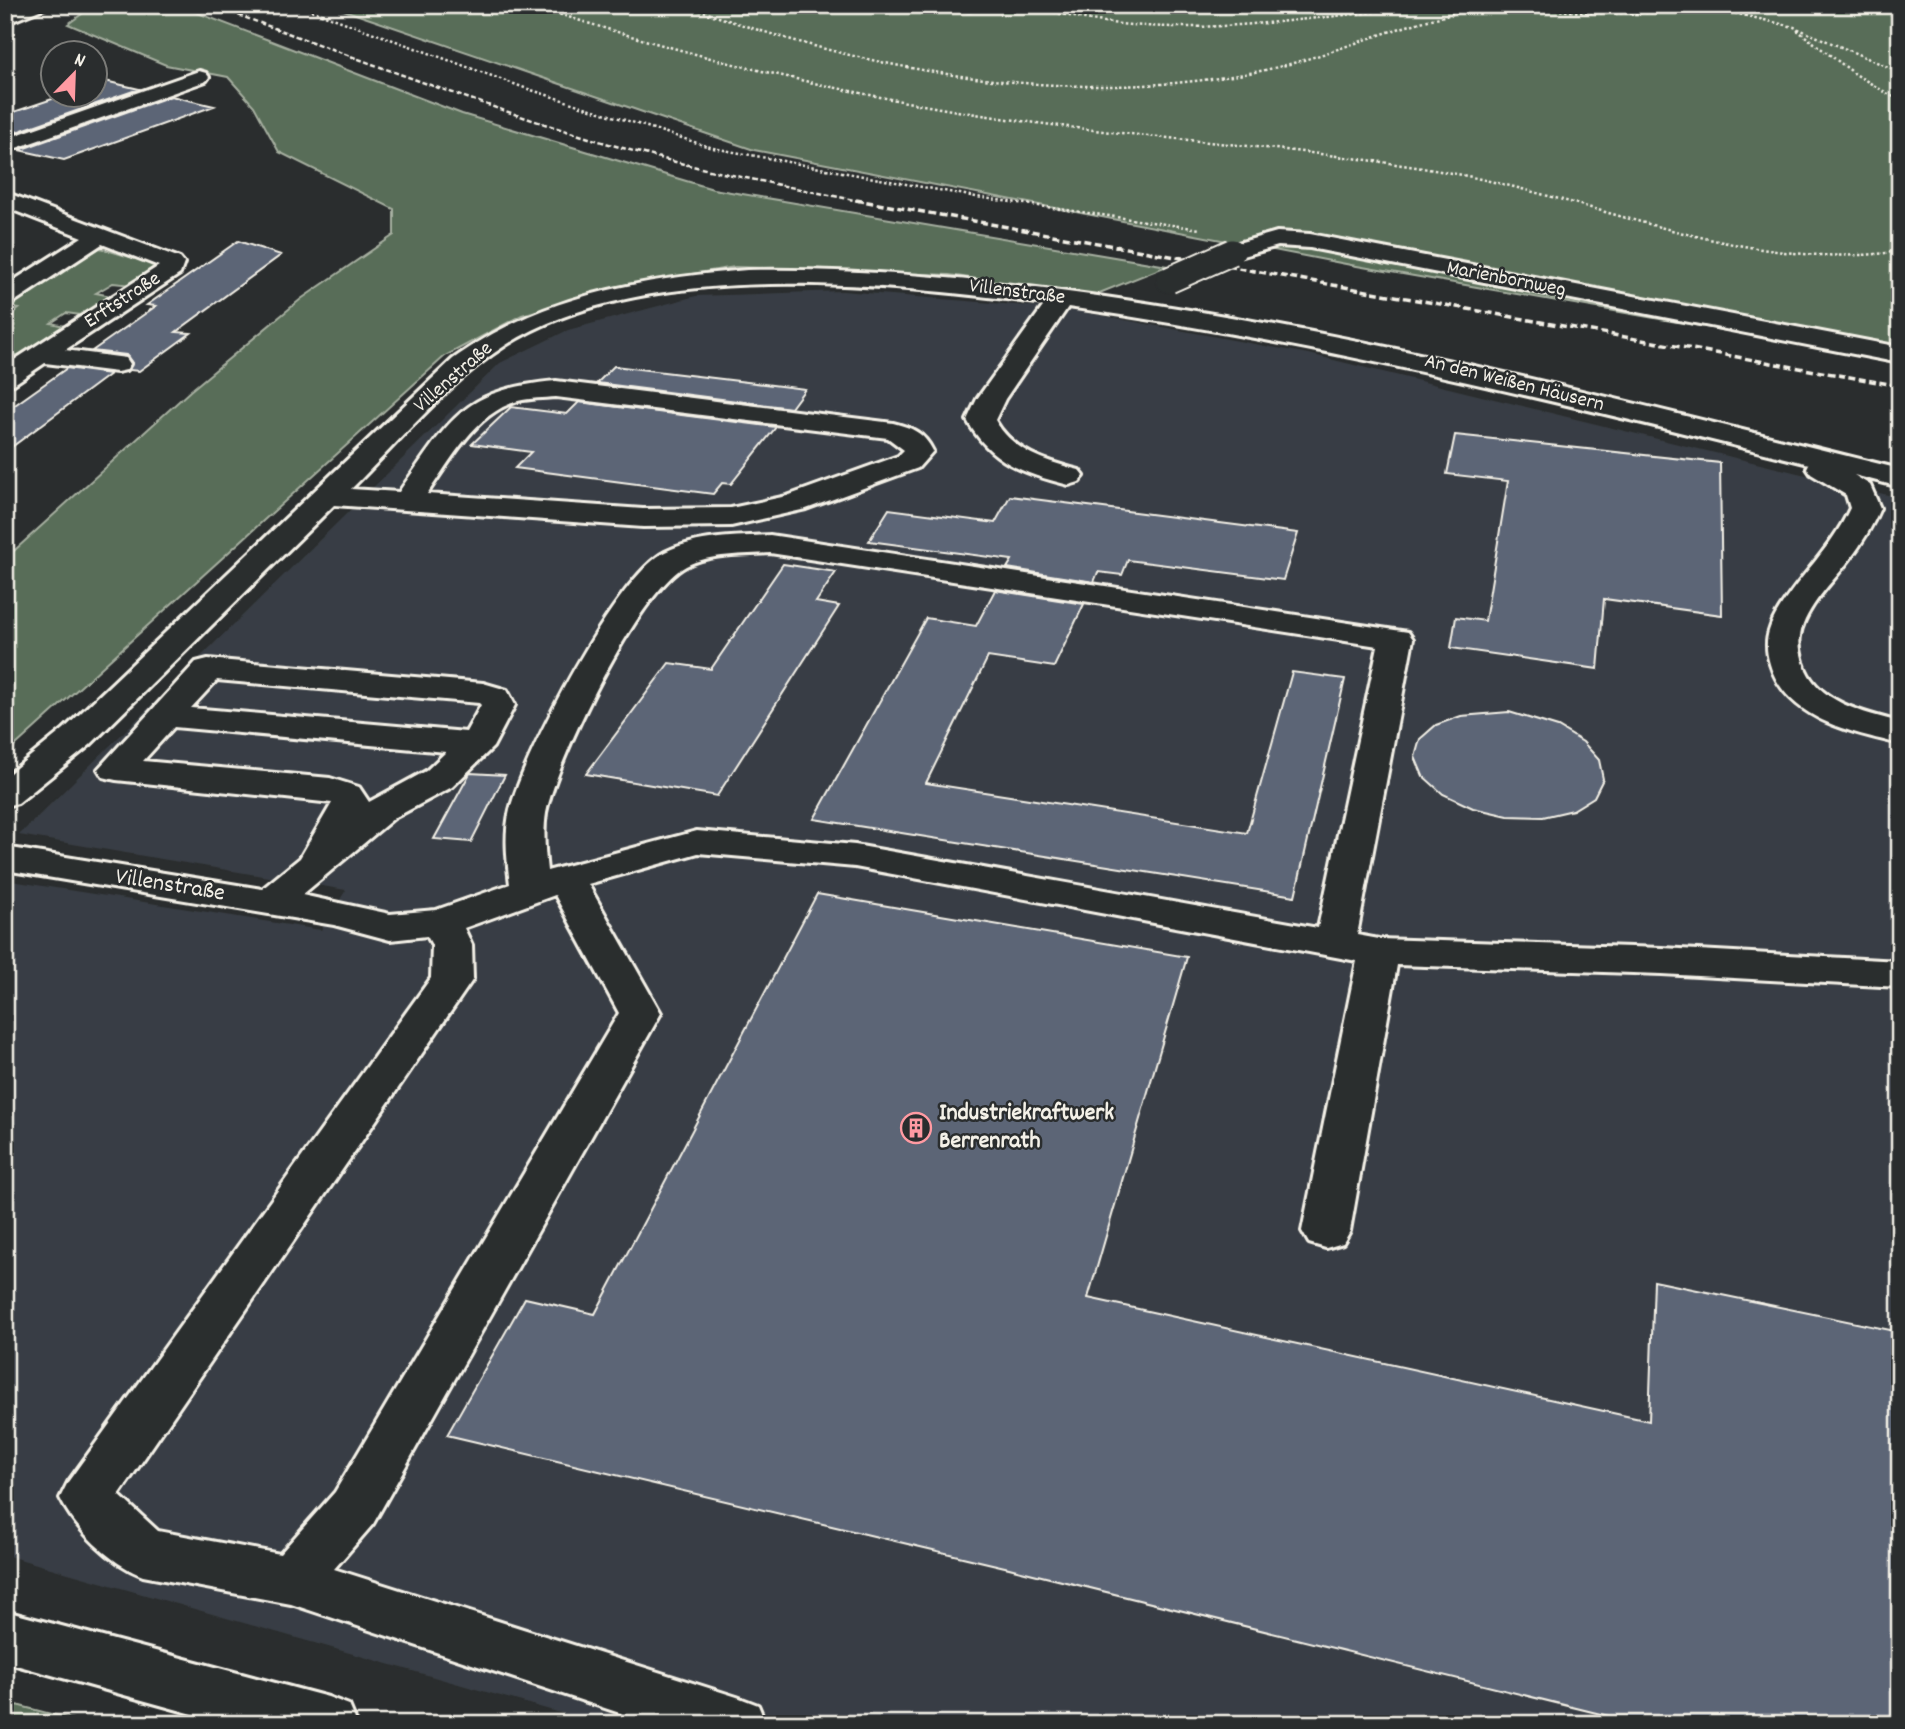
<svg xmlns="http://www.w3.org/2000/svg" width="1905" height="1729" font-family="Dekko,sans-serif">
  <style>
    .built { fill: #393e44 }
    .green { fill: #596d58; stroke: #a6afa0; stroke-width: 2 }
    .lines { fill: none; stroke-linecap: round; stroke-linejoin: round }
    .stream { fill: #8f9e9f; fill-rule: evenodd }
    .building { fill: #5c6576; stroke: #f4f1e8; stroke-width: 2 }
    .minor-casing { stroke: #f4f1e8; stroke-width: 6 }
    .major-casing { stroke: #f4f1e8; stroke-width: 6 }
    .path { stroke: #f4f1e8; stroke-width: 2.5; stroke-dasharray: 2.5 2.5; stroke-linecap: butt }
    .minor { fill: #2a2d2e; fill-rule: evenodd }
    .major { fill: #2a2d2e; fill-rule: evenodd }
    .rail-far1 { stroke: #f4f1e8; stroke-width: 2.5; stroke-dasharray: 5 2.5; stroke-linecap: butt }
    .rail { stroke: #f4f1e8; stroke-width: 3.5; stroke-dasharray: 7 3.5; stroke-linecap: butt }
    .minor-bridge-casing { stroke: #f4f1e8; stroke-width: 29; stroke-linecap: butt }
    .minor-bridge { stroke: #2a2d2e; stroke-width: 25 }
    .labels { text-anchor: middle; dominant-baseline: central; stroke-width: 5; stroke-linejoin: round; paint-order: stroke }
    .far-street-label { font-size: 21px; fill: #f4f1e8; stroke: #2a2d2e }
    .street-label { font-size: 24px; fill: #f4f1e8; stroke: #2a2d2e }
    .poi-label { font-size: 24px; font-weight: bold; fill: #f4f1e8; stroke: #2a2d2e; text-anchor: start }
  </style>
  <rect width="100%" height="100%" fill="#2a2d2e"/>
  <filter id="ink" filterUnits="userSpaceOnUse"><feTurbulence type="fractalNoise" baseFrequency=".0143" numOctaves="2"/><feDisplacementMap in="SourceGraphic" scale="14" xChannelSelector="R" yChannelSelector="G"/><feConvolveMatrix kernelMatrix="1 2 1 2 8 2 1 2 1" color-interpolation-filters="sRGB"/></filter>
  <g filter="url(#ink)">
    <path class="built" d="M842 291 1066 309 1309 354 1900 498V1724H599L5 1555V880L321 930 346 890 19 835 500 363 568 330 696 296Z"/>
    <path class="green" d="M88 5H177L462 114 713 189 1167 266 1092 296 949 275 735 267 636 283 522 315 445 356 5 755V559L190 391 301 299 394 235V209L279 152 254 106 228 77 166 65 68 24 90 8Z
      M329 5H1900V361L1351 265 754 150Z
      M100 248 160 266 132 285 113 283 96 293 116 297 88 316 66 313 51 323 69 327 23 357 5 353V320L19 309 5 307Z
      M5 1702 89 1724H5Z"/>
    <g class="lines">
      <path class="stream" d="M983 5H992L970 14 965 13Z"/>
    </g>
    <path class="building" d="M105 81 139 89 5 136V115L67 94H94V85Z
      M171 96 214 106 64 160 19 150Z
      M238 241 281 255 176 332 191 333 139 371 129 370 132 363 126 355 92 351 156 306 147 305Z
      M614 366 805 389 791 408 597 383Z
      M67 368 110 374 5 452V412Z
      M579 402 776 427 731 484 722 483 713 494 515 468 531 452 472 444 511 407 567 414Z
      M1455 435 1720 463 1722 615 1604 599 1598 669 1451 648 1456 617 1485 621 1508 481 1447 474Z
      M1010 496 1298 533 1283 580 1128 560 1122 575 1098 572 1094 582 1007 568 1012 560 869 541 889 509 995 523Z
      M783 564 836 572 816 602 839 606 717 796 586 774 669 663 711 669Z
      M995 590 1084 604 1054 667 988 657 926 783 1247 833 1292 672 1345 679 1295 896 814 819 926 618 976 626Z
      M1509 712 1558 727 1583 742 1599 760 1603 779 1594 797 1573 810 1543 817 1508 816 1473 808 1443 794 1423 776 1415 757 1420 739 1436 725 1461 716Z
      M470 773 505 775 471 842 434 839Z
      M817 894 1187 957 1088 1298 1649 1421 1654 1281 1900 1332V1724H1641L1009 1568 447 1435 525 1298 595 1314Z"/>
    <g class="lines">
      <g class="minor-casing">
        <path id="minor" d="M26 5H52L5 24V13Z
          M199 71 206 73 209 77 206 81 5 152V139Z
          M5 192 180 258 184 263 180 274 65 350 126 358 130 364 126 370 117 372 45 363 14 384 5 386V366L159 266 102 244 14 302 5 304V286L82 237 5 207Z
          M1277 232 1310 234 1900 347V363L1310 248 1278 246 1232 259 1224 257 1220 252 1224 247Z
          M747 270C868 268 986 280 1105 297 1374 335 1637 404 1900 469V487L1854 475 1870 485 1880 508C1872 527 1862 543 1850 559 1833 582 1805 607 1800 636 1798 645 1801 654 1803 662 1815 702 1864 713 1900 722V744C1851 732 1786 719 1770 664 1764 644 1767 631 1777 613 1799 576 1832 548 1850 508L1846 495 1811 474 1807 468 1809 464C1564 403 1319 343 1068 307L1005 399 995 420C1013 452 1046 461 1079 470L1084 476 1079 482 1069 485C1024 474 990 462 967 420L977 399 1045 304C889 284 645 257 506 345 448 382 400 441 351 489L399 492C451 420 460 390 556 381L893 423C913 428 924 433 933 451L918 468 806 509 731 526 643 527 334 505 90 745 18 803 5 806V777L64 729 453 359C542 295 640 279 747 270ZM556 397 888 438 904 450 898 456 787 496 731 508 643 509 427 494C451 460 475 413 518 401 530 398 544 398 556 397Z
          M770 535 1408 632 1413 639 1357 935 1379 939 1662 948 1900 961V987L1662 974 1397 965 1350 1231 1343 1243 1326 1248 1309 1243 1302 1231 1357 961 855 867 698 853 588 884 661 1013 373 1524 334 1569 737 1697 758 1705 766 1724H653L291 1604 143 1576C111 1564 75 1529 60 1498L68 1482 431 978 432 945 427 936 390 940 334 925 5 870V847L262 889 300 858 332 803 116 780 103 777 98 769 196 662 208 659 483 683 507 690 515 705 493 747 452 787 394 818 302 895 390 914 436 910 510 884C507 860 504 834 510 810 524 754 616 577 665 552 697 536 736 537 770 535ZM770 553 1378 646 1318 928 855 845 697 831 547 871C545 852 543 832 546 813 557 759 638 591 686 566 711 553 743 555 770 553ZM217 680 479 703 481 705 466 732 191 708ZM174 727 446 752 426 771 369 802 359 787 330 778 143 761ZM555 895 619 1013 335 1492 280 1554 158 1531 119 1495 473 979 472 945 464 928Z"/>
      </g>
      <g class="major-casing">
        <path id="major" d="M5 1611 328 1697 349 1705 357 1724H229L5 1662Z"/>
      </g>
      <path class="path" d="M297 5 525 88 713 148 976 197 1200 229
        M531 5C689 57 850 96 1015 120 1156 140 1299 147 1440 171 1589 196 1748 275 1900 251
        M685 5C864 71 1065 108 1255 72 1335 57 1409 16 1491 8 1527 5 1563 12 1599 13 1665 14 1732 9 1798 5
        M1030 5C1129 38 1234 27 1336 16 1386 11 1435 4 1485 7
        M1730 12 1794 27 1900 72
        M1797 30 1855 74 1900 101"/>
      <use href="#minor" class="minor"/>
      <use href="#major" class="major"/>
      <path class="rail-far1" d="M210 5C345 53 479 106 616 146 698 170 781 185 864 202"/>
      <path class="rail" d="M856 200 1900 386"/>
      <g class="minor-bridge-casing">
        <path id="minor-bridge" d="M1169 280 1232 252"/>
      </g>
      <use href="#minor-bridge" class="minor-bridge"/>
    </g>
  </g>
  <defs>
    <g id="building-ring" transform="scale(1.575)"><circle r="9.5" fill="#2a2d2e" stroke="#ff9aa2" stroke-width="1.5"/><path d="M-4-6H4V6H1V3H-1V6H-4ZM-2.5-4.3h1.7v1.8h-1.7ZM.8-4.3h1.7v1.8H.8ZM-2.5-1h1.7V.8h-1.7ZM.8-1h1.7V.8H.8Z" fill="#ff9aa2"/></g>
  </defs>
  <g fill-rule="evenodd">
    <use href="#building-ring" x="916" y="1128"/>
  </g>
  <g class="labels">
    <g class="far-street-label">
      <text transform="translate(1506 280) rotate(11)">Marienbornweg</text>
      <text transform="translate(1017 293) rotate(7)">Villenstraße</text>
      <text transform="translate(123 301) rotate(-33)">Erftstraße</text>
      <text transform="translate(454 378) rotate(-41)">Villenstraße</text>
      <text transform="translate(1514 384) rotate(14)">An den Weißen Häusern</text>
    </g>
    <g class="street-label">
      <text transform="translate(170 886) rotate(9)">Villenstraße</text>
    </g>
    <g class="poi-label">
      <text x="939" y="1114">Industriekraftwerk<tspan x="939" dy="28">Berrenrath</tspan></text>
    </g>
  </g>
  <rect width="1905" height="1729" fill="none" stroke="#2a2d2e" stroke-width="28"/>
  <rect x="14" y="14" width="1877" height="1701" fill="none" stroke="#f4f1e8" stroke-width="2.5" filter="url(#ink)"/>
  <g transform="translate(74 74) rotate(23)"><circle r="33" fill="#2a2d2e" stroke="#7b7b78" stroke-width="2"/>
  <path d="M0-5L12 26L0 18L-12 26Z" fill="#ff9aa2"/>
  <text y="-10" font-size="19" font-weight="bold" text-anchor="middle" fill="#f4f1e8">N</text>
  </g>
</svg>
